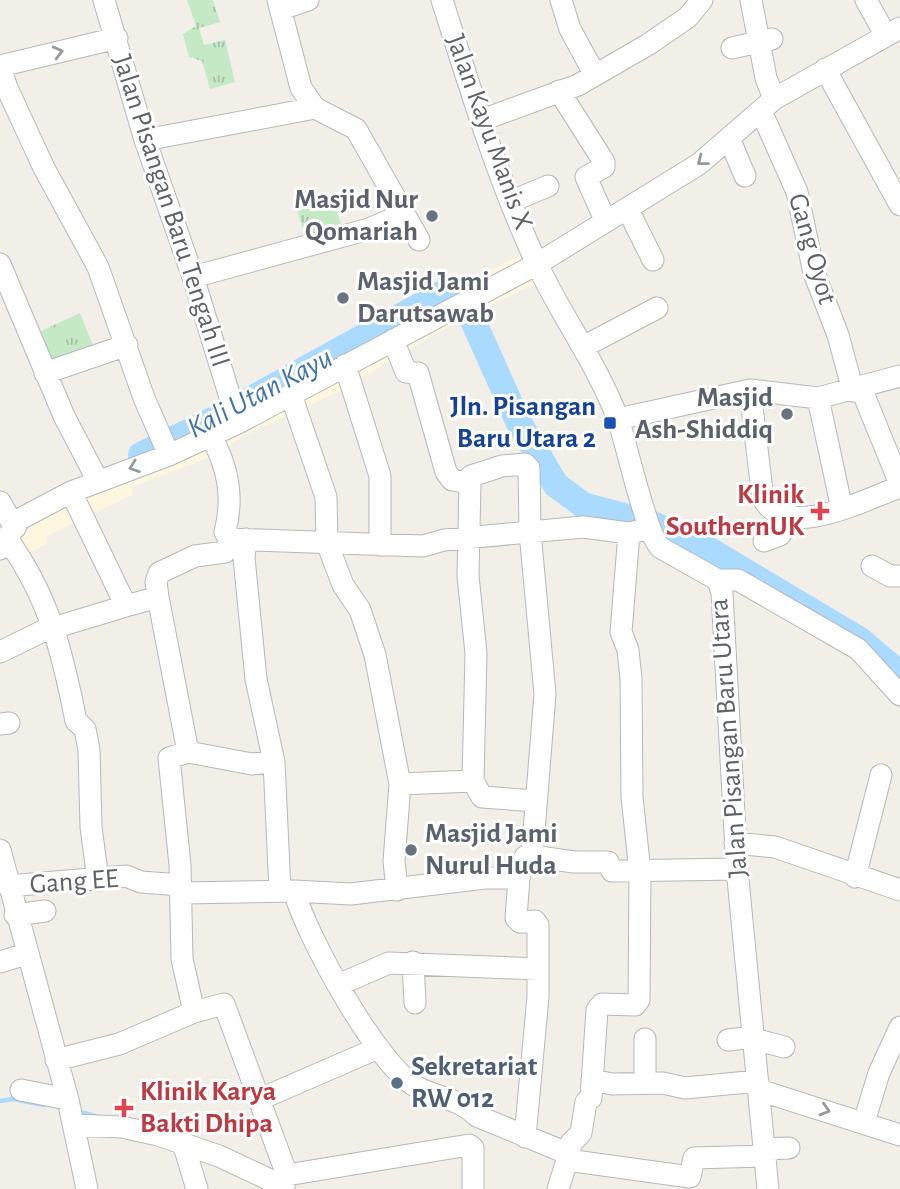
<svg xmlns="http://www.w3.org/2000/svg" width="900" height="1189" font-family="'Alegreya Sans',sans-serif">
  <style>
    .commercial { fill: #fef7e0 }
    .grass { fill: url(#grass-tufts) }
    .lines { fill: none; stroke-linecap: round; stroke-linejoin: round }
    .stream { stroke: #aadaff; stroke-width: 4.5 }
    .river { stroke: #aadaff; stroke-width: 26 }
    .minor-casing { stroke: #b5b8bc; stroke-width: 23 }
    .minor { stroke: #fff; stroke-width: 21 }
    .oneway { stroke: #979a9d }
    .worship-dot { fill: #6b7280; stroke: #fff; stroke-width: 2.5 }
    .transit-dot { fill: #1a4fb4; stroke: #fff; stroke-width: 2.5 }
    .health-dot { fill: #e0444e; stroke: #fff; stroke-width: 2.5 }
    .service-dot { fill: #5c6f8a; stroke: #fff; stroke-width: 2.5 }
    .labels { text-anchor: middle; dominant-baseline: central; stroke-width: 6; stroke-linejoin: round; paint-order: stroke }
    .street-label { font-size: 28px; fill: #5f6368; stroke: #fff }
    .worship-label { font-size: 28px; font-weight: bold; fill: #5b616d; stroke: #fff; text-anchor: end }
    .transit-label { font-size: 28px; font-weight: bold; fill: #164399; stroke: #fff; text-anchor: end }
    .health-label { font-size: 28px; font-weight: bold; fill: #be3a42; stroke: #fff; text-anchor: end }
    .service-label { font-size: 28px; font-weight: bold; fill: #4e5e75; stroke: #fff; text-anchor: start }
    .water-label { font-size: 30px; font-style: italic; fill: #4174aa; stroke: #fff }
  </style>
  <defs>
    <pattern id="grass-tufts" width="24" height="20" patternUnits="userSpaceOnUse" patternTransform="scale(1.75)"><rect width="24" height="20" fill="#c5e8c5"/><path d="M3 7l-1-3M5 7V3M7 7l1-3M15 17l-1-3M17 17v-4M19 17l1-3" fill="none" stroke="#a3c0a4"/></pattern>
  </defs>
  <rect width="100%" height="100%" fill="#f1efe8"/>
  <path class="commercial" d="M526 252 547 279 466 316 336 393 241 437 218 454 132 487V495L47 536 46 544 22 556 17 547 20 534 66 487 215 419 412 309Z"/>
  <path class="grass" d="M187 0H213L220 22 199 28 204 45 225 40 235 82 210 89 202 61 189 57 183 34 196 26Z
    M333 197 343 233 308 244 296 208Z
    M80 313 95 351 52 366 37 333Z"/>
  <g class="lines">
    <path class="stream" d="M0 1101 13 1099 44 1105
      M77 1111 95 1116"/>
    <path class="river" d="M141 455 215 419 448 290 462 296 518 421 556 485 583 505 650 523 701 545 860 640 900 674"/>
    <g class="minor-casing">
      <path id="minor" d="M104 0 145 140 193 277 238 423
        M278 0 301 88 315 108 356 129 419 240
        M442 0C470 88 498 180 537 264 562 317 597 364 618 419 627 445 646 536 661 548L718 580 722 593 737 869 768 1189
        M561 0 570 29 595 75
        M751 0 766 78 774 99
        M866 0 886 36
        M281 9 308 0
        M732 48 772 39
        M0 66 117 38
        M0 67 7 88 44 168 98 267 144 398 169 455
        M825 69 900 205
        M559 91 604 162V167L586 177 605 220
        M761 111 797 192 814 273 838 335 853 391
        M482 120 578 85 649 44 688 17 702 0
        M729 138 745 176
        M145 140 315 108
        M512 201 548 186
        M629 212 653 260
        M0 264 64 416 98 481
        M193 277 369 229 404 214
        M393 340 406 372 418 373 446 472 452 480 470 483 468 576 476 653 473 781 400 784 394 861 397 890
        M583 347 657 308
        M345 365 380 476V545
        M45 373 127 345
        M861 388 900 484
        M750 390 763 499C788 542 867 498 900 487
        M291 395 326 497 327 543 343 585 360 610 375 655 400 784
        M818 398 842 509
        M618 419 750 390 818 398 900 376
        M211 436C228 467 234 497 225 532L230 539 423 546 444 540 583 527 629 533 643 530
        M470 483 471 476 502 466 525 464 529 468 530 532 545 694 532 856 525 857 519 878 516 918 520 922 535 921 538 925V997L525 1137
        M0 502 15 528
        M6 537C49 597 62 650 76 721L85 729 89 750 91 827 98 880
        M246 539 244 558 256 679 274 762 280 891
        M764 541 780 535 792 516
        M0 549 20 519 71 492 169 455 238 423 537 264 699 164 774 99 900 28
        M872 566 890 576H900
        M718 580H738L858 649 900 695
        M158 597 156 582 159 573 195 556 225 552 230 539
        M0 652 43 631 126 606
        M0 724 9 723
        M188 752 252 764 274 762
        M473 781 482 797 536 801
        M735 843 775 847 900 890
        M0 850 68 1100 87 1189
        M532 856 574 862H608L612 871 737 869
        M855 877 881 775
        M8 886 126 876 141 882 181 885
        M294 891C307 937 375 1061 415 1086 436 1098 459 1098 477 1116L569 1154 571 1143 581 1133 586 1102 591 1098 597 1010 602 1004 635 1005 639 1000 640 872 632 797 631 679 628 650 621 632 629 533
        M182 893 294 891 351 894 485 878H519
        M15 915 45 911
        M0 962 26 954
        M413 962 415 1003
        M338 985 389 963 538 969
        M194 1012 224 1004 287 1175 283 1189
        M754 1039 784 1047
        M728 1040 754 1037
        M56 1060 119 1044 194 1012 182 959 180 865 169 758 188 752 158 597 126 606 71 492
        M592 1080 612 1084 663 1083 685 1088 758 1081
        M645 1083V1039
        M21 1090 67 1099
        M759 1090 900 1135
        M258 1100 378 1048
        M864 1122 879 1073 900 1027
        M74 1125 122 1127 158 1135 219 1156 268 1179 280 1189
        M183 1143 197 1189
        M766 1149 789 1148
        M567 1160 690 1177 694 1158 767 1156
        M287 1175 469 1145 473 1148V1189
        M558 1189 569 1154"/>
    </g>
    <use href="#minor" class="minor"/>
  </g>
  <defs><path id="oneway-chevron" d="M-2-3.5L2.5 0L-2 3.5" fill="none" stroke-width="1.6" stroke-linecap="round" stroke-linejoin="round" transform="scale(1.75)"/></defs>
  <g class="oneway">
    <use href="#oneway-chevron" transform="translate(58 52) rotate(-14)"/>
    <use href="#oneway-chevron" transform="translate(702 161) rotate(142)"/>
    <use href="#oneway-chevron" transform="translate(134 467) rotate(160)"/>
    <use href="#oneway-chevron" transform="translate(825 1110) rotate(17)"/>
  </g>
  <g class="worship-dot">
    <circle cx="432" cy="216" r="7"/>
    <circle cx="343" cy="298" r="7"/>
    <circle cx="787" cy="414" r="7"/>
    <circle cx="411" cy="850" r="7"/>
  </g>
  <rect class="transit-dot" x="603" y="416" width="14" height="14" rx="3.5"/>
  <g class="health-dot">
    <path d="M816.5 500.5h7v7h7v7h-7v7h-7v-7h-7v-7h7z"/>
    <path d="M120.5 1097.5h7v7h7v7h-7v7h-7v-7h-7v-7h7z"/>
  </g>
  <circle class="service-dot" cx="397" cy="1083" r="7"/>
  <g class="labels">
    <g class="street-label">
      <text transform="translate(489 132) rotate(70)">Jalan Kayu Manis X</text>
      <text transform="translate(171 211) rotate(72)">Jalan Pisangan Baru Tengah III</text>
      <text transform="translate(812 249) rotate(74)">Gang Oyot</text>
      <text transform="translate(729 738) rotate(-94)">Jalan Pisangan Baru Utara</text>
      <text transform="translate(74 882) rotate(-4)">Gang EE</text>
    </g>
    <g class="worship-label">
      <text x="418" y="200">Masjid Nur<tspan x="418" dy="32">Qomariah</tspan></text>
      <text x="357" y="282" text-anchor="start">Masjid Jami<tspan x="357" dy="32">Darutsawab</tspan></text>
      <text x="773" y="398">Masjid<tspan x="773" dy="32">Ash-Shiddiq</tspan></text>
      <text x="425" y="834" text-anchor="start">Masjid Jami<tspan x="425" dy="32">Nurul Huda</tspan></text>
    </g>
    <g class="transit-label">
      <text x="596" y="407">Jln. Pisangan<tspan x="596" dy="32">Baru Utara 2</tspan></text>
    </g>
    <g class="health-label">
      <text x="804" y="495">Klinik<tspan x="804" dy="32">SouthernUK</tspan></text>
      <text x="140" y="1092" text-anchor="start">Klinik Karya<tspan x="140" dy="32">Bakti Dhipa</tspan></text>
    </g>
    <g class="service-label">
      <text x="411" y="1067">Sekretariat<tspan x="411" dy="32">RW 012</tspan></text>
    </g>
    <g class="water-label">
      <text transform="translate(260 393) rotate(-28)">Kali Utan Kayu</text>
    </g>
  </g>
</svg>
